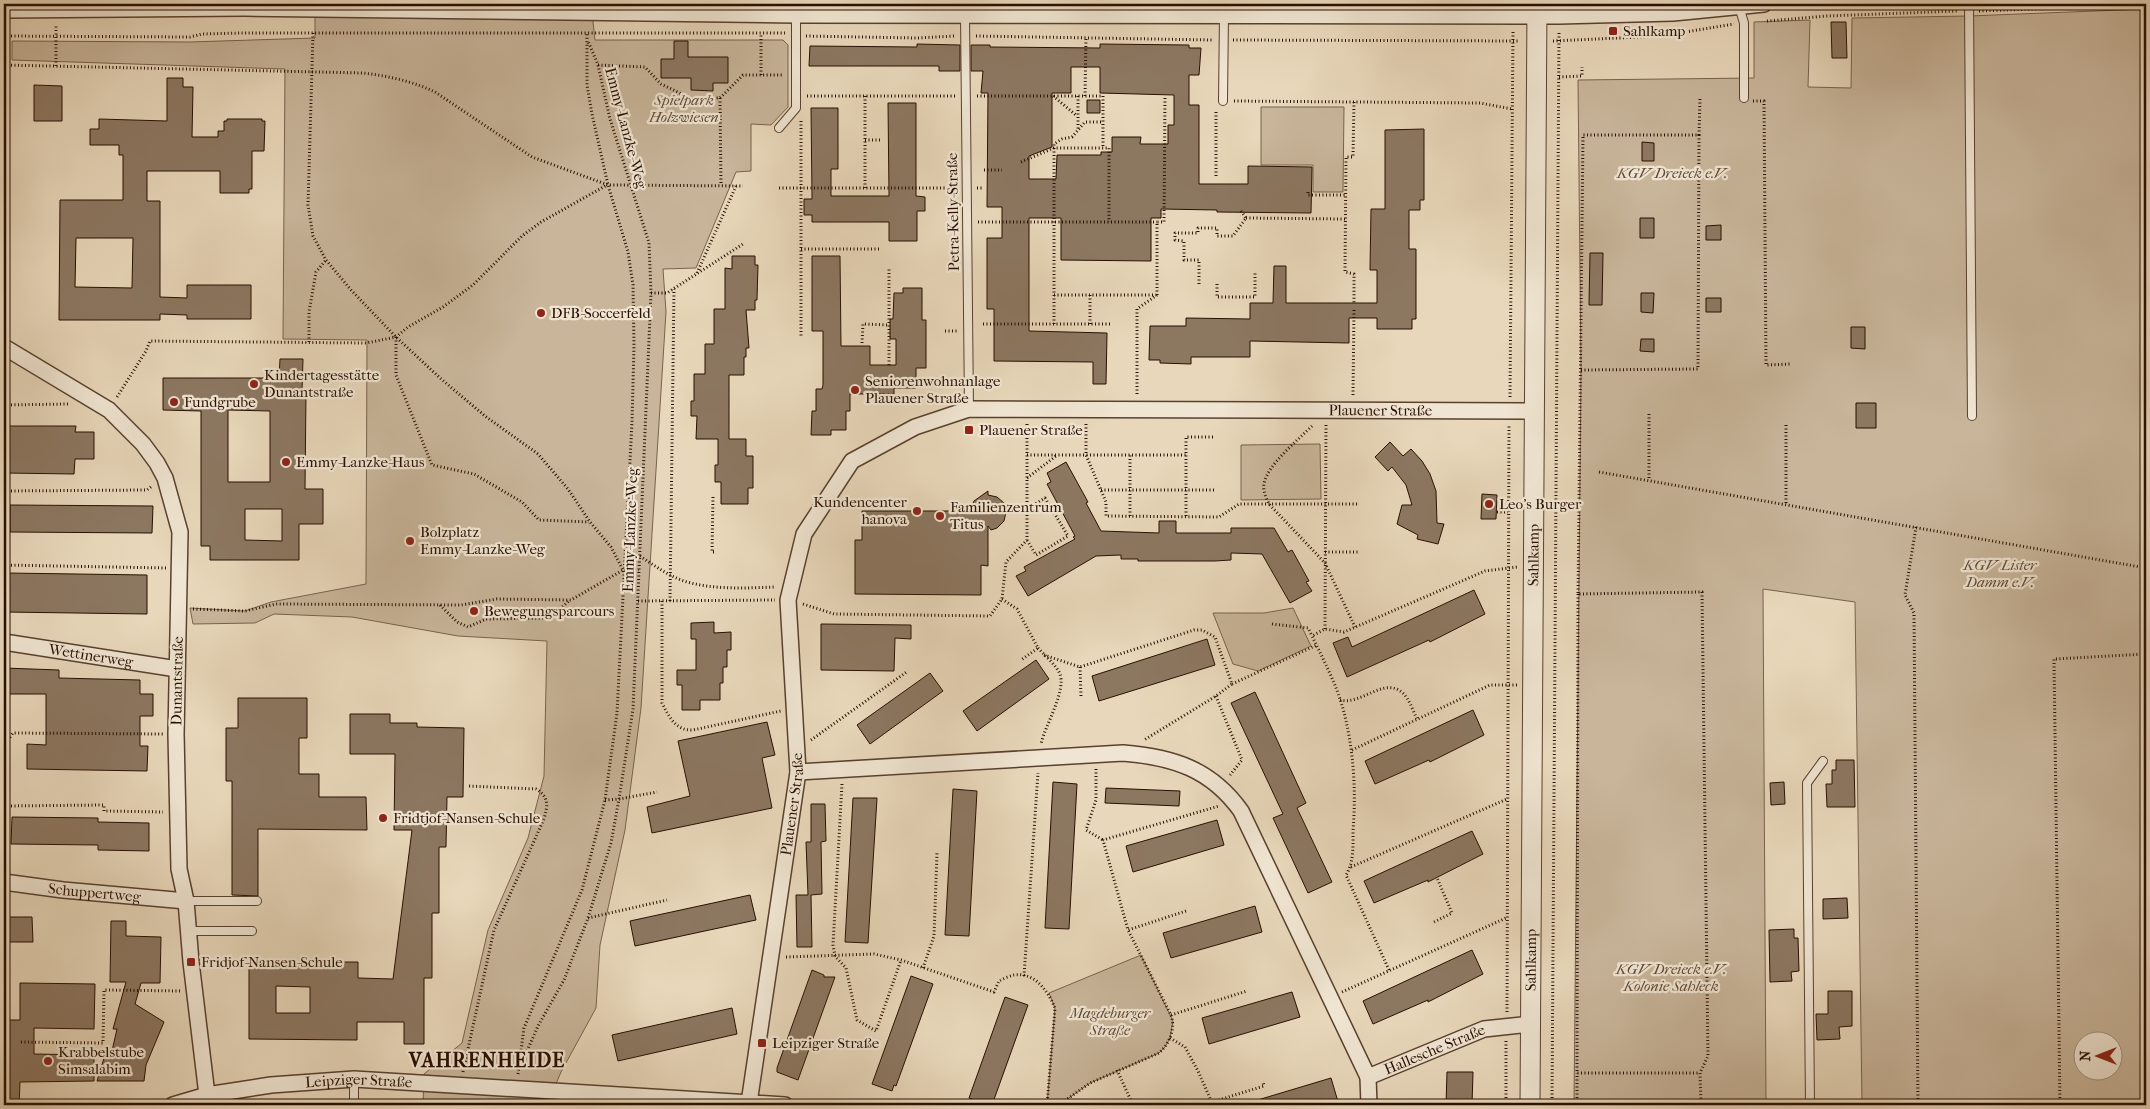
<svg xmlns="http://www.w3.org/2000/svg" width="2150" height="1109" font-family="'IM FELL French Canon',serif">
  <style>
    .green { fill: #c8b59a; stroke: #78624d; fill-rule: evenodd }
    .building { fill: #8c7761; stroke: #290f00; fill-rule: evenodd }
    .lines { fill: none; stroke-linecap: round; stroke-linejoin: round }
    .service-casing { stroke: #59412e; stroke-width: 10 }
    .minor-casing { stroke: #59412e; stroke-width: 18 }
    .tertiary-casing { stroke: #59412e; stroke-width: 21 }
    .path { stroke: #290f00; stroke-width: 3; stroke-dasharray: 1 2.5; stroke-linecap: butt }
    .service { stroke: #f0e5d2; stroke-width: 8 }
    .minor { stroke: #f0e5d2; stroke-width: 15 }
    .tertiary { stroke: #f0e5d2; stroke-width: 19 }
    .poi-dot { fill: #8f2418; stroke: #f0e5d2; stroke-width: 2 }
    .labels { text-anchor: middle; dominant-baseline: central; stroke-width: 4.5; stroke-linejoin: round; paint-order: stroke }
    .poi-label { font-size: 15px; fill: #290f00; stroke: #f0e5d2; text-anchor: start }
    .park-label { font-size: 15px; font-style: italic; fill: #614936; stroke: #f0e5d2 }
    .street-label { font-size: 15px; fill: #290f00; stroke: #f0e5d2 }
    .district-label { font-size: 20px; font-weight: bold; letter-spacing: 1px; fill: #290f00; stroke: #f0e5d2 }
  </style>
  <rect width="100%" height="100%" fill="#e8d7ba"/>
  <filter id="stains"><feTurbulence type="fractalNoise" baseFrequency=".004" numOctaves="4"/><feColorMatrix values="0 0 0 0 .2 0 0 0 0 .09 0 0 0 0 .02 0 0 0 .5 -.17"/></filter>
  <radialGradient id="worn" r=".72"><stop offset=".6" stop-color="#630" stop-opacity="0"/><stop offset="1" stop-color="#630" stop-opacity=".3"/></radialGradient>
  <path class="green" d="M315 4H591L595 40H783L788 45V107L771 125 751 124V171L736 172 696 268 663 269 666 312 641 708 625 830 600 945 596 1008 561 1072 547 1105H423L424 1074 462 1043 488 930 528 838 544 776 547 641 458 636 352 617 274 614 255 623 193 624 190 608 245 611 271 602 366 584 367 340 283 339 285 69 12 60V41L190 42 315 38Z
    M2146 9V1105H1862L1855 602 1763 589 1766 1105H1574L1581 370 1578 80 1754 78V22L1810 20 1808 87 1851 88 1852 18 1969 16ZM2082 1042H2112V1072H2082Z
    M1261 107H1344L1343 192H1313V165H1261Z
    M1320 444 1321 499 1241 500V445Z
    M1293 608 1311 646 1258 671 1233 664 1213 613H1264Z
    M1141 955 1173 1021 1170 1038 1165 1047 1159 1053 1090 1083 1059 1105H1047L1055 1008 1049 993Z"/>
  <path class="building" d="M1831 22H1846L1847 58H1832Z
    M674 41H688V57H728V83H713V91L691 90V78H661V59H674Z
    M917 44 960 45V71H939V66H809L810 46 917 47Z
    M1100 44 1189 45V48H1201L1199 75H1189V105H1199V184H1248V166L1312 167 1311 213 1217 212V210L1161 209V218H1151V261L1061 260V218H1029V331L1107 333 1106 384H1093V362L994 361V309H987V238H1002V207H987L988 93H981L983 71H971V45H990V47L1100 48ZM1071 67H1100V93L1174 95V125H1168V144H1140L1141 137H1112V152H1101V155H1057L1056 179H1029V156L1052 147V93H1071Z
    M167 78H183V87H193L192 137H218V131H224V121H227V119H262V121H265L264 151H252V189H249V193H220V171H147V201H160V297L187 298V285H251V319H187V315L160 314V320H59L60 200H123V155H119V145H90V129H99V119L167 121ZM76 238H133L132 288 75 287Z
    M34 85 62 86V121H34Z
    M1087 100H1100V113H1087Z
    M888 103H916V196L925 197V211H917V241H889V222H812V215H804V199H812V196L811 108H838V169H831V196H889Z
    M1424 129V200H1420V210H1409V249H1416V319H1412V329H1377V318H1349V343L1250 341V357H1191V364L1160 363V360H1149L1150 326H1186V318L1250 319V303H1273L1274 266H1286V303H1377V270H1370L1371 209H1385V130Z
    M1642 142 1654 143V161H1642Z
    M1640 218H1654V238H1640Z
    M1721 225V240H1706V226Z
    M1590 253H1603L1602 305H1589Z
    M732 256H755V265H758L757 300H755V310H746L749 348H746V357H744V375H729V439H746V456H753V488H748V504H721V482H715V465H718V439H696L697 416H691V401H694V374H705V344H714V309H725V268L732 269Z
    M812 256H840L841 346H870V365H896V339H890V319H893L894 293H903V288H922V320H926V368H916V388H894V394H850V411H846V430H831V435H811L812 411H816V389H822L823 385V331H812Z
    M1641 293H1654L1653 313 1641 312Z
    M1706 298H1721V312H1706Z
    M1851 327H1865V349L1851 348Z
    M1641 339H1654V352L1640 351Z
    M280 359H303L302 391H306L305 489H323V524H299V560H210V546H201V411L163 410V378H279ZM228 410 270 411V482H228ZM245 509H282V541L245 540Z
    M1856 403H1876V428H1856Z
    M4 426H76L75 432H94V459H75L74 474 4 473Z
    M1390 442 1403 456 1411 449 1422 461 1430 474 1436 491 1437 523 1444 524 1438 544 1417 539 1418 535 1397 524 1402 505H1412L1406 485 1392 467 1388 471 1375 457Z
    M1066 462 1088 502 1086 503 1101 531 1159 533V521H1176V533H1231V528H1274L1288 552 1292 550 1309 581 1306 582 1312 591 1290 603 1262 554 1231 553V560L1215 561H1138V559H1121V555L1096 556 1028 596 1016 576 1026 571 1024 567 1075 539 1073 537 1075 536 1047 484 1051 482 1047 473Z
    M988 491V495L997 497 1004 503 1006 512 1004 521 997 528 991 530 988 526V566L981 565V595L855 594V540H862V511H970L974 501Z
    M1482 494 1497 495 1496 519H1481Z
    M10 505 153 506 152 533 10 532Z
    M6 573 147 575V614L5 612Z
    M1474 590 1485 614 1430 642 1429 640 1347 677 1333 643 1348 637 1352 647Z
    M714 622V633L731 632V650H727V667H723V683H720V700H700V710H682V685H677V670H696V639H691V623Z
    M821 624 911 625V639L895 638 894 671 821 670Z
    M1207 639 1215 665 1099 701 1092 676Z
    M1036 660 1049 679 977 731 963 711Z
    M4 668 59 670V678L140 680V694H153V716H140V746H148L147 771 27 769V744L46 745V694H4Z
    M930 673 943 691 870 744 857 725Z
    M1255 692 1306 803 1297 808 1332 882 1308 893 1273 818 1283 814 1231 703Z
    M238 698H307V738H299V774H319V797H366L367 830 258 829V896L232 895V781H226V728H238Z
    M1473 710 1484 735 1430 762 1429 760 1375 784 1365 761Z
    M350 714H390V723H417V727L464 728 463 797H447L446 847H439V913H432V978H424V1044H404V1022H357V1040L249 1039V962H358V978L393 979 412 830H394L395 754H350ZM276 986 310 987V1013H276Z
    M767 722 775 755 762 758 772 808 652 833 647 807 690 796 678 741Z
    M1836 760H1854L1855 807H1827L1826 784H1832V770H1836Z
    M1053 782 1077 784 1069 929 1045 928Z
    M1784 782 1785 804 1771 805 1770 783Z
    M1106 788 1180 791 1179 806 1105 803Z
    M953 789 977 791 969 936 945 935Z
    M853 798H877L868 943 845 942Z
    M811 804H825L826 841 821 842 822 894 811 895 812 947H797L796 895H808L806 842H811Z
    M12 817 98 818V822L149 823V851L98 850V845L11 844Z
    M1217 820 1224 845 1133 872 1126 846Z
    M1472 831 1483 854 1428 882V880L1374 903 1364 881Z
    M750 895 756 920 635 946 630 921Z
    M1847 898 1848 918 1823 919V899Z
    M1255 906 1262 932 1171 958 1163 933Z
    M4 917H32L33 942H4Z
    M111 921H126V936L161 937 160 983H141L135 1004 164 1022 146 1065 144 1081H97L105 1055H111L117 1029H113L126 982H110Z
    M1794 929V938H1798L1799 971 1791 972 1792 981 1770 982 1769 930Z
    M1472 950 1483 974 1428 1002V1000L1373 1024 1363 1001Z
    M812 970 824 975V977H835L798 1080 777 1072V1068Z
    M911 976 933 984 896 1086 894 1085 892 1091 872 1084Z
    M20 983 95 984 94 1029 34 1028V1054L94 1055V1081L20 1082 19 1105H6V1034L4 1033V1020H20Z
    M1828 991H1852V1026L1839 1027 1840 1039 1817 1040 1816 1014H1828Z
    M1292 992 1300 1017 1209 1044 1202 1018Z
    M1005 997 1028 1005 992 1105H988L969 1098Z
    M732 1008 737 1034 618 1061 612 1035Z
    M1447 1072H1473L1472 1105H1446Z
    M1331 1078 1339 1105H1251V1102Z"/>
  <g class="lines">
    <g class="service-casing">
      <path id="service" d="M1969 4 1972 416
        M1739 6 1744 23V98
        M965 15 969 409
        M1223 101 1224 14
        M779 128 796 108V15
        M186 901H257
        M188 931H252
        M354 1079V1105
        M1810 1105 1807 783 1823 761"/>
    </g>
    <g class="minor-casing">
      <g id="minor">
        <path d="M4 10 244 8 796 15 1559 16 1673 13 1764 4"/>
        <path d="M4 347 109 410 143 444 157 463 165 478 180 532 176 734 179 869 186 901 191 962 207 1095"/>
        <path id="s1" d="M4 642 177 669"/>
        <path d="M798 772 1123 753C1173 757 1211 769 1241 811L1368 1077"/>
        <path id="s2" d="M4 882 63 890 186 901"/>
        <path id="s3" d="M749 1103 798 772 788 600 804 534 852 461 915 427 969 409 1534 411"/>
        <path id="s4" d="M173 1105 207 1095 271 1085 354 1079 785 1105"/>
        <path id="s5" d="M1369 1105 1368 1077 1484 1029 1531 1024"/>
      </g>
    </g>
    <g class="tertiary-casing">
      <g id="tertiary">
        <path id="s6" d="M1530 1105 1537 4"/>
      </g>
    </g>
    <path class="path" d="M1979 11 2146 5
      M1767 21 1827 16 1958 11
      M313 33 308 205 313 236 326 260 351 290 396 337 440 378 485 416 538 454 568 489 590 522 611 547 623 570H639
      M4 36 190 37 202 34 243 33H785
      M806 36 917 38 955 36
      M976 36 1212 40
      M1233 40 1520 41
      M1553 41 1661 36 1734 24
      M4 65 363 73C388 76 412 81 435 92L532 157 608 185 743 186
      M598 65 645 67 661 84 692 99 720 98 743 75H784
      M56 66V25
      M761 75V33
      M1559 77 1582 76V67
      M807 96H955
      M865 96V188
      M977 96H1103V148
      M1053 96 1077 116
      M1078 96V130
      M1085 96 1086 38
      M720 98 721 185
      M1234 101 1480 103 1512 109
      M1753 101H1764L1766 365 1791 364
      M1354 102 1353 157H1346L1345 272 1354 274V303
      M801 121V337
      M1699 135 1700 98
      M865 140H881
      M1021 162 1054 148H1109V222
      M984 170H1002
      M1216 176V110
      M779 188H956
      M977 188H984
      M1308 192V195H1345
      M1241 211 1246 218
      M1246 218 1345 219
      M978 222H1157
      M801 249H881
      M697 273 736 186
      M1199 284V260H1184V241L1175 240V233H1198V228H1217V236H1233L1246 218
      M1217 284V297H1255V271
      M651 293H667L743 244
      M1054 295H1156
      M1090 295V324
      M1157 295V222H1164L1165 96
      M983 324H1111
      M1054 324V144L1062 139 1072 137 1085 122H1103
      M945 331H957
      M396 337V375L432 465 474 474 522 502 539 520 589 522
      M309 342V312L316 272 326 260
      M862 343 863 324 889 325
      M889 365V268
      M1581 370 1698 369 1699 135H1583L1578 594 1702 592 1708 1056 1700 1073 1701 1105
      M1137 394V309L1157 295
      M1353 395 1354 309
      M117 397 146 351 150 341 366 343 396 337 408 327 443 307 473 285 522 236 541 222 607 185
      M1510 397 1513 31
      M4 405 68 404
      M1649 414V480
      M1086 424V455L1106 502V516L1219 517 1239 504H1358
      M1786 425V504
      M1312 426C1298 440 1267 465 1264 484 1263 491 1266 498 1269 504L1325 563 1355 627
      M1027 455H1186
      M1599 472 2146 568
      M1027 478 1056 456
      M1101 490H1214
      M4 491 147 490 152 486
      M713 497 712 552H716
      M1027 509 1045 498 1068 536 1036 555 1027 540
      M1497 512H1508
      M1130 516V455
      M1186 516V437H1214
      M1916 527 1905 595 1914 613 1918 1105
      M1325 552H1358
      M640 556C655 566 670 577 687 582 716 590 747 588 776 587
      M4 565 166 568
      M1578 594 1577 1073H1700
      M1002 599 1017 609 1038 648 1021 660
      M638 601 775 600
      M662 601V703C669 717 676 731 693 730L781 711
      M670 601 674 289
      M803 604 834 614 990 616 1002 599 1006 562 1027 540V423
      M440 605 457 622 468 627 486 619 550 618 570 600
      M193 609 245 611 276 604 461 605 497 599 571 600 623 570
      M1272 624 1308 628 1312 636
      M1325 629 1326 425
      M1038 648C1045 656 1054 663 1059 672 1068 689 1045 725 1041 744
      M1044 655 1080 667 1194 630H1202L1215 637 1232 684 1216 696 1144 740
      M1080 667 1081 697
      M1232 684 1317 645
      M1216 696 1242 760 1230 775
      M1340 700C1363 706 1388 671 1407 698 1411 704 1414 713 1417 719
      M811 740 908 671
      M4 746 13 733 163 734
      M1352 750 1490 685H1517
      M1096 769V800L1086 830 1103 840
      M842 784 833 945 835 956 846 968 857 1020 876 1031 901 960
      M605 800 619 799 657 792
      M4 806 104 805V811L163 812
      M1351 867 1507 799
      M1186 911 1128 930 1103 840 1219 806
      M588 918 667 900
      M1434 922 1452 913 1437 878
      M786 957 874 954 901 960 994 992 999 981C1003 979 1009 976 1014 975 1035 972 1048 991 1055 1008L1047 1105
      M923 968 934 936 937 853
      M1389 970 1346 875C1354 862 1353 846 1353 831 1356 794 1354 756 1346 721 1340 691 1325 663 1312 636L1325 629 1344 632 1485 571 1517 567
      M1024 976 1038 773
      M1342 992 1506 918
      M1507 1012 1509 426
      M1171 1015 1247 991
      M1170 1038 1185 1047 1198 1071 1213 1105
      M21 1042 103 1043 104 990 181 991
      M520 1067 538 1026 564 980 588 918 611 843 619 799 633 709 651 293 649 243 610 119 598 65 588 41
      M1117 1070 1133 1105
      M463 1072 494 930 544 819C548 805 549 797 536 789L468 786
      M518 1074 524 1028 582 890 605 800 617 713 632 422 634 346 633 285 628 252 608 185 592 114 587 85V32
      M1212 1102 1264 1086 1263 1082
      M1059 1105 1090 1083 1159 1053C1169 1044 1176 1029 1171 1015L1128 930
      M1506 1105V1041
      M1552 1105 1559 31
      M1577 1105V1073
      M2060 1105 2054 659 2146 654"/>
    <use href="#service" class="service"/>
    <use href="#minor" class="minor"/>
    <use href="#tertiary" class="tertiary"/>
  </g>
  <g class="poi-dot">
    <rect x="1608" y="26" width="10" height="10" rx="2.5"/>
    <circle cx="541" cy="313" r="5"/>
    <circle cx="254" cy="384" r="5"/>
    <circle cx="855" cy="390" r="5"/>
    <circle cx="174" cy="402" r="5"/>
    <rect x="964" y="425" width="10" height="10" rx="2.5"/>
    <circle cx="286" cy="462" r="5"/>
    <circle cx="1489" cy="504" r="5"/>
    <circle cx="917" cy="511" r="5"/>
    <circle cx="940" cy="516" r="5"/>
    <circle cx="410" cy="541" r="5"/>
    <circle cx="474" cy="611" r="5"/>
    <circle cx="383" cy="818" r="5"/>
    <rect x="186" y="957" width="10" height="10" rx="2.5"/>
    <rect x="757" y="1038" width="10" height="10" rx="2.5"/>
    <circle cx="48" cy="1061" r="5"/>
  </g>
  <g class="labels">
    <g class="poi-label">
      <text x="1623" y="31">Sahlkamp</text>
      <text x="551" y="313">DFB-Soccerfeld</text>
      <text x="264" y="375">Kindertagesstätte<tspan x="264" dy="17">Dunantstraße</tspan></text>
      <text x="865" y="381">Seniorenwohnanlage<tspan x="865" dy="17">Plauener Straße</tspan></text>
      <text x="184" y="402">Fundgrube</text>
      <text x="979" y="430">Plauener Straße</text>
      <text x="296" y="462">Emmy-Lanzke-Haus</text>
      <text x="907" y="502" text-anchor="end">Kundencenter<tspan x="907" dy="17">hanova</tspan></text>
      <text x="1499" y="504">Leo's Burger</text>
      <text x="950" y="507">Familienzentrum<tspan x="950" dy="17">Titus</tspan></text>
      <text x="420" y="532">Bolzplatz<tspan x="420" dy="17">Emmy-Lanzke-Weg</tspan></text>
      <text x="484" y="611">Bewegungsparcours</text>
      <text x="393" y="818">Fridtjof-Nansen-Schule</text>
      <text x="201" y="962">Fridjof-Nansen-Schule</text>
      <text x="772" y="1043">Leipziger Straße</text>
      <text x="58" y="1052">Krabbelstube<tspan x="58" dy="17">Simsalabim</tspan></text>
    </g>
    <g class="park-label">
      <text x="684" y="100">Spielpark<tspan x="684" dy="17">Holzwiesen</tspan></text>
      <text x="1672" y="173">KGV Dreieck e.V.</text>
      <text x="2000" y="565">KGV Lister<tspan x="2000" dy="17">Damm e.V.</tspan></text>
      <text x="1671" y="969">KGV Dreieck e.V.<tspan x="1671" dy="17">Kolonie Sahleck</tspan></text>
      <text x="1110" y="1013">Magdeburger<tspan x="1110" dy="17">Straße</tspan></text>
    </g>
    <g class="street-label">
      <text transform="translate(626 128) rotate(75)">Emmy-Lanzke-Weg</text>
      <text transform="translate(953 212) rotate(-91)">Petra-Kelly-Straße</text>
      <text stroke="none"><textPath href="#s3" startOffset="1202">Plauener Straße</textPath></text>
      <text transform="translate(630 530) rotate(-88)">Emmy-Lanzke-Weg</text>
      <text stroke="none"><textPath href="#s6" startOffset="550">Sahlkamp</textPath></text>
      <text stroke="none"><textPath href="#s1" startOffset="88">Wettinerweg</textPath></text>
      <text transform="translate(177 681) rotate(-89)">Dunantstraße</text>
      <text stroke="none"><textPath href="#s3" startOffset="302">Plauener Straße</textPath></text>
      <text stroke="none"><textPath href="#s2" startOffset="91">Schuppertweg</textPath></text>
      <text stroke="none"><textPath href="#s6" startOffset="145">Sahlkamp</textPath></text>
      <text stroke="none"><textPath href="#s5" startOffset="100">Hallesche Straße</textPath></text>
      <text stroke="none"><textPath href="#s4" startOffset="188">Leipziger Straße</textPath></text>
    </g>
    <g class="district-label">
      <text x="487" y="1060">VAHRENHEIDE</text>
    </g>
  </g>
  <rect width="2150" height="1109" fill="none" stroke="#e8d7ba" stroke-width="20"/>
  <rect x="5" y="5" width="2140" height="1099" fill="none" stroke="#290f00" stroke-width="2.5"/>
  <rect x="10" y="10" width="2130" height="1089" fill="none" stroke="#290f00"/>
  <g transform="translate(2098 1056) rotate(270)"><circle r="24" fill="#f0e5d2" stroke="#a08f7e"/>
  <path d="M0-4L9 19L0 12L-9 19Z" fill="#8f2418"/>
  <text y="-8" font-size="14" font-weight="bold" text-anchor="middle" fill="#290f00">N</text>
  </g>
  <rect width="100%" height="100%" filter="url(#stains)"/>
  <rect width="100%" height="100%" fill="url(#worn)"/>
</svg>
